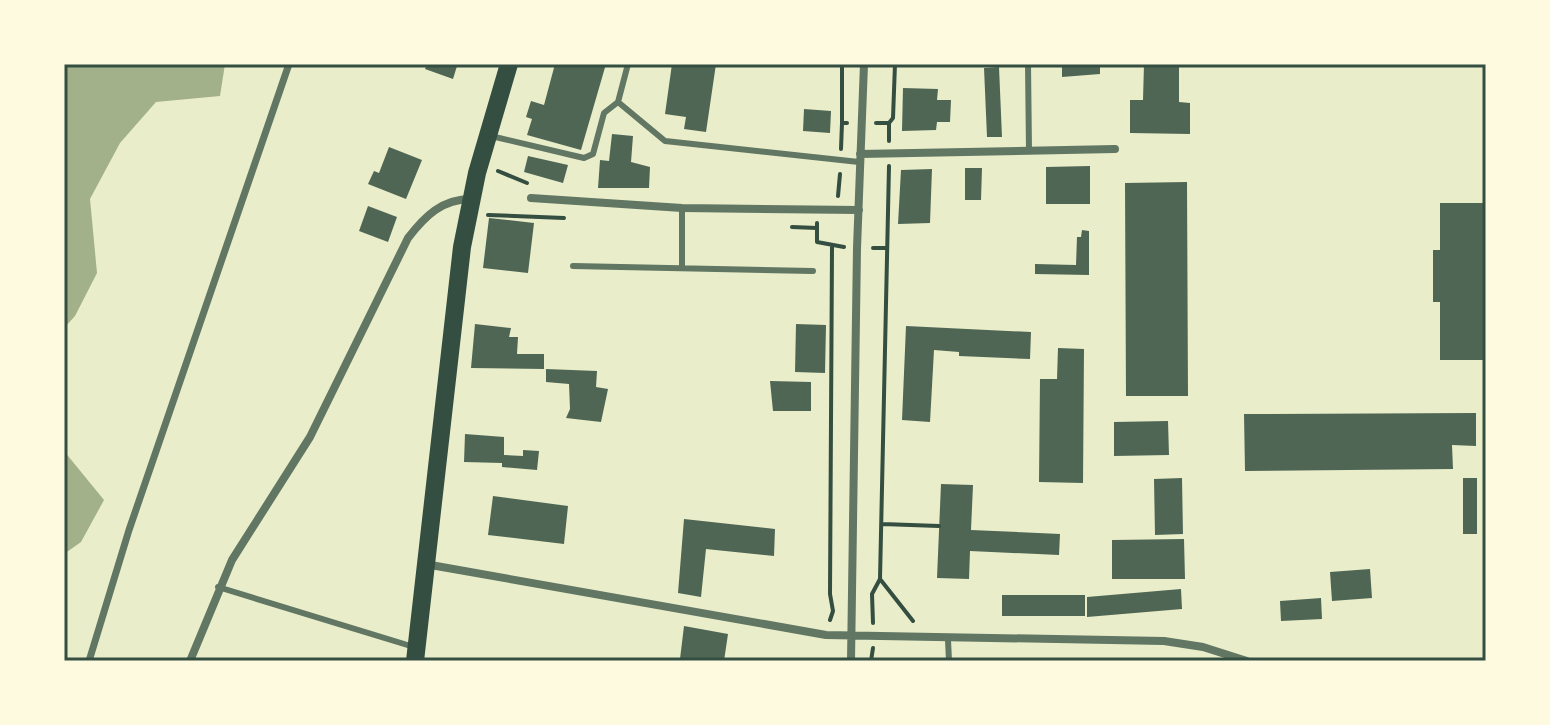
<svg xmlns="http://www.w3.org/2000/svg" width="1550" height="725" font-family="'Work Sans',sans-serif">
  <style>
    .water { fill: #a3b18a }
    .building { fill: #4f6655 }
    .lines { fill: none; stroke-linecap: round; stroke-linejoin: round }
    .path { stroke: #344e41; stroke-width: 4 }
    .service { stroke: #617663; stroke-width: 6 }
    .pedestrian { stroke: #617663; stroke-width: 7 }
    .minor { stroke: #617663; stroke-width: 8 }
    .primary { stroke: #344e41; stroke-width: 18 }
    .neatline { fill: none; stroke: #344e41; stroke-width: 3 }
  </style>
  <rect width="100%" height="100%" fill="#e9edc9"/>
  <path class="water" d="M64 64H225L220 96 156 102 120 143 90 199 97 273 75 316 64 328Z
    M64 451 104 500 81 542 64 554Z"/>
  <path class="building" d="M427 64H455L457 66 453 79 425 69Z
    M555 64H606L581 150 527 135 532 119 526 117 531 101 544 105Z
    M672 64H716L706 132 684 129 686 117 665 114Z
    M1062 64H1100V74L1062 77Z
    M1144 64H1179V102L1190 103V134L1130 133V100H1143Z
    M999 67 1002 137H987L984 68Z
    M903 88 938 89 937 100H951L950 122H937L936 130 902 131Z
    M804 109 831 111 830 133 803 131Z
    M612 134 633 136 631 162 650 167 649 188H598L600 160 609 161Z
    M389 147 422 160 406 199 368 184 374 171 379 173Z
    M528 156 568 165 563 183 524 172Z
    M1090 166V204H1046V167Z
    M965 168H982L981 200H965Z
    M932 169 930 223 898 224 901 170Z
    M1187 182 1188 396H1126L1125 183Z
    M1440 203H1486V360H1440V302H1433V250H1440Z
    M368 206 397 217 388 242 359 231Z
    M489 218 534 223 528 273 483 268Z
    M1082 230 1089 231V275L1035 274V264L1076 265 1077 237H1081Z
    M475 324 511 328 509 337H518L517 354H544V369L471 368Z
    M796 324 826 325 825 373 795 372Z
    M906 326 1031 332 1030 359 959 356V352L934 350 930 422 902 420Z
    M1058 348 1084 349 1083 483 1039 482 1040 379H1057Z
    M546 369 597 371 596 387 608 389 601 422 566 418 570 409 569 384 546 382Z
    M770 381 811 382V411H773Z
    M1476 413V446L1452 445 1453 469 1245 471 1244 414Z
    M1168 421 1169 455 1114 456V422Z
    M465 434 504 437V455L523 456V450L539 451 537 470 502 467V463L464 462Z
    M1182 478 1183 534 1155 535 1154 479Z
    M1463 478H1477V534H1463Z
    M941 484 973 485 971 530 1060 534 1059 555 970 551 969 579 937 578Z
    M493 496 568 506 564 544 488 535Z
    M684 519 775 529 774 556 706 549 701 597 678 593Z
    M1184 539 1185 579H1112V540Z
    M1370 569 1372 598 1332 601 1330 572Z
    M1181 589 1182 609 1087 617V597Z
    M1002 595H1085V616H1002Z
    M1321 598 1322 619 1281 621 1280 601Z
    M684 626 728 634 724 661 680 659Z"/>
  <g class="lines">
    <path class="path" d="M842 64V123
      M876 123H889V141
      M889 123 893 118 895 64
      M841 149 842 123H847
      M498 171 527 183
      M838 196 840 174
      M488 215 564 218
      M817 223V242L844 247
      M792 227 817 228
      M873 248H886
      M882 524 939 526
      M880 579 913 621
      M830 620 833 611 830 594 832 247
      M873 623 872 594 880 579 889 166
      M871 661 873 648"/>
    <path class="service" d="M1028 64 1029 151
      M618 102 665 141 859 162
      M491 136 584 158 593 154 604 113 618 102 628 64
      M573 266 813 271
      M682 268V208
      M218 587 414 647
      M948 640 949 661"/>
    <path class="pedestrian" d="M89 661 129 530 289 64"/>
    <path class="minor" d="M860 154 1115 149
      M531 198 682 208 859 210
      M425 564 826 635 1164 641 1203 647 1247 661
      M190 661 232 560 310 437 408 238C425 216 442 199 471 199
      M851 661 857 248 864 64"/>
    <path class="primary" d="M415 661 462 247 477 173 509 64"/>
  </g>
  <rect width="1550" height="725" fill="none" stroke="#fefae0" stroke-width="132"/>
  <rect x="66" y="66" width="1418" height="593" class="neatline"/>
</svg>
